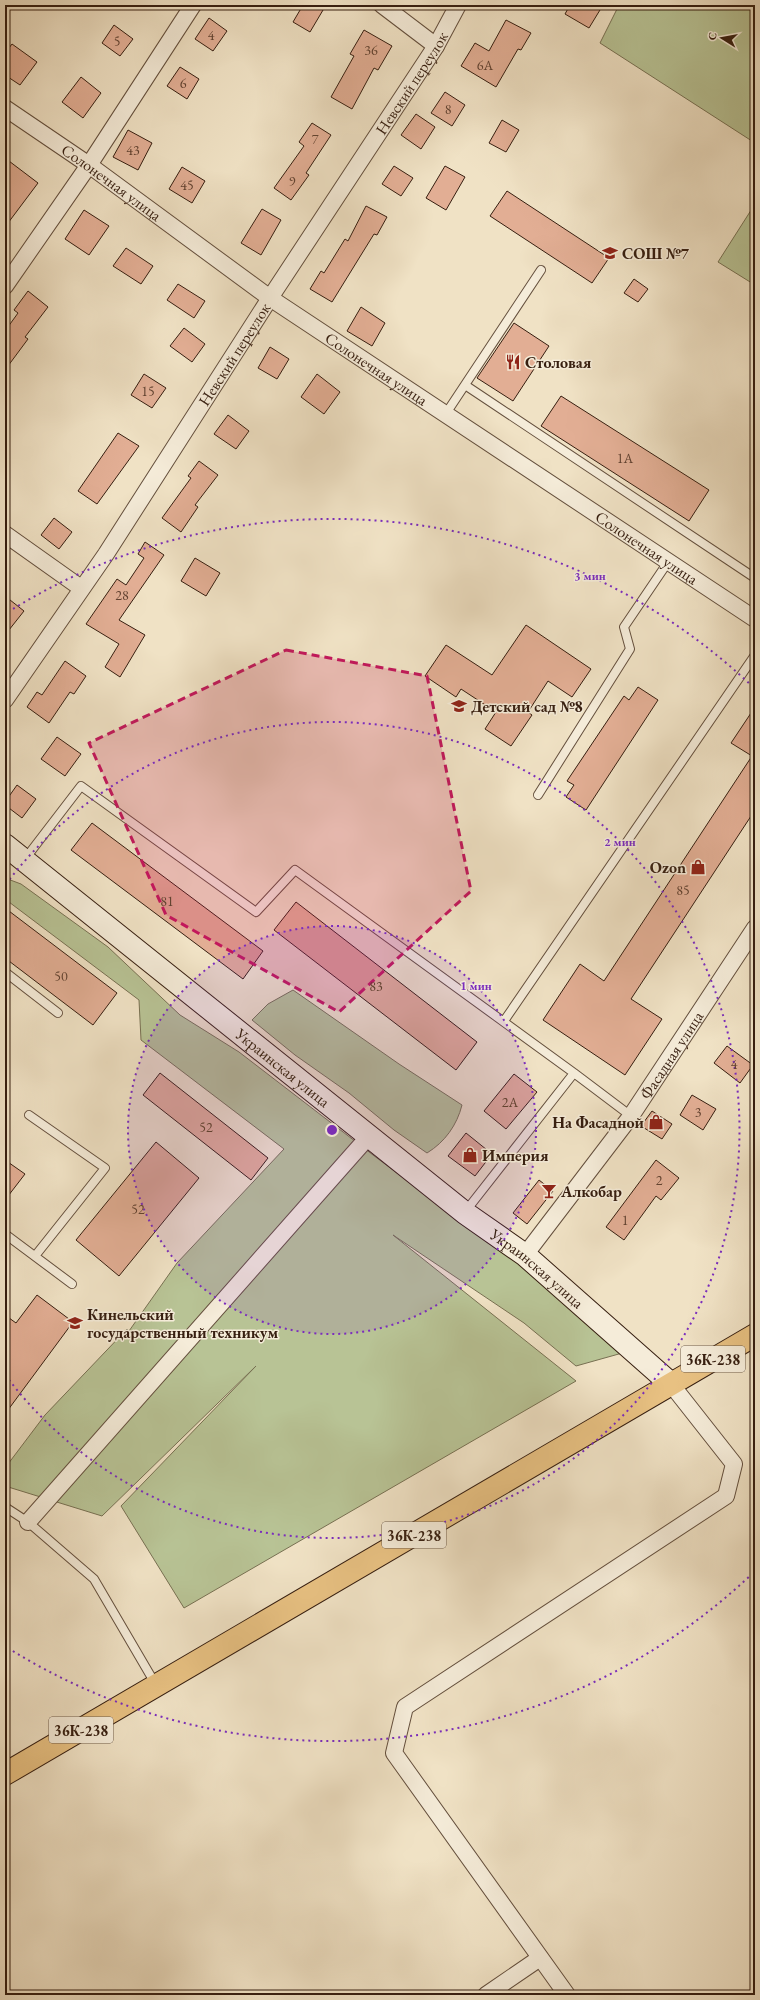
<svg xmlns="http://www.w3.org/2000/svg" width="760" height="2000" font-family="'EB Garamond',serif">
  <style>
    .green { fill: #b8c395; stroke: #777052 }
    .building { fill: #e2ae94; stroke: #361e10 }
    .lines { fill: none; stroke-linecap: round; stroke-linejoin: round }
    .service-casing { stroke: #644f3d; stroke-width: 10 }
    .minor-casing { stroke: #644f3d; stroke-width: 18 }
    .secondary-casing { stroke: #361e10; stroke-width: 24 }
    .primary-casing { stroke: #361e10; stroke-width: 24 }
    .service { stroke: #f5ecd9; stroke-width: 8 }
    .minor { stroke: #f5ecd9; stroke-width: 16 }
    .secondary { stroke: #f5ecd9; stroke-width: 22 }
    .primary { stroke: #e8c182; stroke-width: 22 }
    .marked { fill: #c2185b; fill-opacity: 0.2; stroke: #c2185b; stroke-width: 3; stroke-dasharray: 8 5; stroke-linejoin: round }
    .ring { fill: none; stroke: #7b2cbf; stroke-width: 2; stroke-dasharray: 2 4 }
    .labels { text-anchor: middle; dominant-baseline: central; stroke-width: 3; stroke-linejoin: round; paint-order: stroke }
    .number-label { font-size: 14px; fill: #614231 }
    .shield { fill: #f5ecd9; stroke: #6f5c4c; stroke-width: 1 }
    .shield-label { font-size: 15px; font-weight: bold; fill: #361e10 }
    .street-label { font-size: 16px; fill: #361e10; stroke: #f5ecd9 }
    .poi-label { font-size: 16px; font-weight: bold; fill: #361e10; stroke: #f5ecd9; text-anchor: start }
    .centre { fill: #7b2cbf; stroke: #f5ecd9; stroke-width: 2 }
    .ring-label { font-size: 12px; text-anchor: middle; font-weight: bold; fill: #7b2cbf; stroke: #f5ecd9; stroke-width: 3; stroke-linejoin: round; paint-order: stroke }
  </style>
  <rect width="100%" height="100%" fill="#f0e2c5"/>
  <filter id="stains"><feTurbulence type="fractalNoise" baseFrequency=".005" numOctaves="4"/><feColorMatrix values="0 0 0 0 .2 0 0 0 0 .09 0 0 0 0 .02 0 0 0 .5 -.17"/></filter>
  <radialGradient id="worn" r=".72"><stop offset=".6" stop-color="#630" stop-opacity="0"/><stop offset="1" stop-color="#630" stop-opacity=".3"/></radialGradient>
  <path class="green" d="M619 5H755V143L600 43Z
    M755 204V285L718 262Z
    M5 878 21 884 108 947 180 1015 239 1052 373 1155 633 1350 576 1366 524 1323 393 1235 576 1381 184 1608 121 1506 256 1366 102 1516 5 1486V1468L45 1415 127 1329 129 1331 177 1263 284 1149 141 1040 139 1000 5 899Z
    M293 990 399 1064 462 1105C457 1125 445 1142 427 1153L394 1130 349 1093 295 1055 252 1020 268 1004Z"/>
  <path class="building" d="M303 5H326L310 32 293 22Z
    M570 5H603L589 28 565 14Z
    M209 18 227 31 213 51 195 39Z
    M506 20 531 33 521 50 518 49 496 87 461 66 475 43 489 51Z
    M114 25 133 39 120 56 102 43Z
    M364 30 392 46 378 70 374 68 352 109 331 97 354 56 350 54Z
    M12 44 37 62 20 85 5 75V53Z
    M180 67 199 79 187 99 167 86Z
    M81 77 101 93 83 118 62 102Z
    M445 92 465 105 452 126 431 113Z
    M416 114 435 127 421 149 401 135Z
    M502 120 519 130 506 152 489 143Z
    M312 123 331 135 306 173 309 175 291 200 274 188 304 146 299 142Z
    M128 130 152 143 138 170 113 157Z
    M5 158 38 183 5 227Z
    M394 166 413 178 401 196 382 184Z
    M445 166 465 177 446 210 426 198Z
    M182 167 205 181 192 203 169 189Z
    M507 191 609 258 592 283 490 216Z
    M366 206 387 217 377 235 374 234 332 302 310 289 321 271 324 273 345 239 348 241Z
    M262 209 281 220 261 255 241 243Z
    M84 210 109 226 89 255 65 239Z
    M126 248 153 266 141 284 113 266Z
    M634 279 648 289 638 302 624 293Z
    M178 284 205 301 194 318 167 300Z
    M28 291 48 307 25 337 28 339 5 370V331L18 313 14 310Z
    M361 307 385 323 372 346 347 331Z
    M514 323 549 346 513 401 477 378Z
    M184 328 205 344 192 362 170 346Z
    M270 347 289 359 277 379 258 368Z
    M144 374 166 388 152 408 131 395Z
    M317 374 340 392 324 414 301 397Z
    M561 396 709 490 689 521 541 426Z
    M228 415 249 431 236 449 214 434Z
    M118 433 139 446 97 504 78 491Z
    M199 461 218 475 195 505 198 507 181 532 162 518 191 478 188 476Z
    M54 518 72 532 59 549 41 535Z
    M145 542 164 555 119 620 145 635 120 677 105 667 119 644 86 624 117 579 126 585 144 558 138 554Z
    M195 558 220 573 206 596 181 581Z
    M5 596 24 611 5 635Z
    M526 625 591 669 572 697 548 681 528 712 532 715 511 746 485 729 496 712 461 689 456 697 425 676 446 645 492 675Z
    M65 661 86 676 74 694 70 692 49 723 27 707 37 692 42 695Z
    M638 687 658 700 586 810 566 797 574 785 567 781 624 696 629 700Z
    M755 707V810L631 999 662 1019 625 1075 543 1020 580 964 604 981 752 756 731 743Z
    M57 737 81 754 65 776 41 759Z
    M17 785 36 799 22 818 5 805V802Z
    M92 823 263 951 243 979 71 850Z
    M296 902 477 1042 456 1070 274 930Z
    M5 908 117 993 93 1025 5 958Z
    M727 1046 753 1065 740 1083 714 1063Z
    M160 1073 268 1158 251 1180 143 1095Z
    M514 1074 537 1092 506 1129 484 1111Z
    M692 1095 716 1109 703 1130 680 1115Z
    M652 1111 672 1124 662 1139 641 1126Z
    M466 1133 492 1154 475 1176 448 1156Z
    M156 1142 199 1178 119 1276 76 1240Z
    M5 1160 25 1174 5 1200Z
    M656 1160 679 1178 661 1200 656 1196 624 1240 606 1227Z
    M539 1180 553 1191 527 1224 513 1213Z
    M37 1295 73 1322 5 1414V1315L16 1323Z"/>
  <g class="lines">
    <g class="service-casing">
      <path id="service" d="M465 385 755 578
        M445 415 541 270
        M538 795 630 649 624 627 668 562
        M25 859 81 786 256 912 295 870 574 1073
        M5 972 58 1013
        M504 1021 755 655
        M29 1115 105 1168 35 1256
        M465 1212 574 1073 631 1116
        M5 1234 72 1284
        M5 1507 28 1522 94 1579 156 1685"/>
    </g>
    <g class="minor-casing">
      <g id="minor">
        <path d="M382 5 436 46"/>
        <path id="s1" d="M5 108 89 165 270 298 755 619"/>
        <path d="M5 286 89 165 193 5"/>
        <path d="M5 534 81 588"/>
        <path id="s2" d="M5 700 106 554 270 298 436 46 458 5"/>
        <path id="s3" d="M525 1255 631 1116 755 928"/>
        <path d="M28 1522 369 1136"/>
        <path d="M486 1995 540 1958"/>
        <path d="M567 1995 394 1753 405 1707 726 1496 734 1464 671 1384"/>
      </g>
    </g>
    <g class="secondary-casing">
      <g id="secondary">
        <path id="s4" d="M5 845 465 1213 525 1255 671 1384"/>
      </g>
    </g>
    <g class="primary-casing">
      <path id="primary" d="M5 1774 755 1335"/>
    </g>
    <use href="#service" class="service"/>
    <use href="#minor" class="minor"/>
    <use href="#secondary" class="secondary"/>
    <use href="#primary" class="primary"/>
  </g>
  <path class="marked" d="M286 650 427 676 471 891 339 1012 166 915 89 743Z"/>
  <circle cx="332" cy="1130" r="204" fill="#7b2cbf" fill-opacity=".12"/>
  <g class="ring">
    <circle cx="332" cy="1130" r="204"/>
    <path d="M6 884A408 408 0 1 1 6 1376"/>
    <path d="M753 1573A611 611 0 0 1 8 1648M8 612A611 611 0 0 1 753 687"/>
  </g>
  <defs>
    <g id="school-bare" transform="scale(1.2)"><path d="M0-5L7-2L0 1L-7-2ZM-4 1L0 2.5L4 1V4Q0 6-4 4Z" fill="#8f2418" stroke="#f5ecd9" stroke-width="2.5" paint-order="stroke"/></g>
    <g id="restaurant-bare" transform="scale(1.2)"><path d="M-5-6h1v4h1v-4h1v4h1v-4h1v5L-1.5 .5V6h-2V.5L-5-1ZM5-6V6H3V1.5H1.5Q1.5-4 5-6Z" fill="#8f2418" stroke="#f5ecd9" stroke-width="2.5" paint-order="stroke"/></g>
    <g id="shop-bare" transform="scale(1.2)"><path d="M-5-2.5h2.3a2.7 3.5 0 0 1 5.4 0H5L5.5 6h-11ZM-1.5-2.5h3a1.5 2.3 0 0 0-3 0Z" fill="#8f2418" stroke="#f5ecd9" stroke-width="2.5" paint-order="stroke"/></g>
    <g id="bar-bare" transform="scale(1.2)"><path d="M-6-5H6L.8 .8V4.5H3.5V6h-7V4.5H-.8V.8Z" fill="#8f2418" stroke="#f5ecd9" stroke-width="2.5" paint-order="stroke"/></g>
    <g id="university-bare" transform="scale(1.2)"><path d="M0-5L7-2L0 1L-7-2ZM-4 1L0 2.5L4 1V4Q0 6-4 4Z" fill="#8f2418" stroke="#f5ecd9" stroke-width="2.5" paint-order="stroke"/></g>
  </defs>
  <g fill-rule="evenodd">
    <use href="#school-bare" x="610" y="253"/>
    <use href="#restaurant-bare" x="513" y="362"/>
    <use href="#school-bare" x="459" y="706"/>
    <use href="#shop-bare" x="698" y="867"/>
    <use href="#shop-bare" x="656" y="1122"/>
    <use href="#shop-bare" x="470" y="1155"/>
    <use href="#bar-bare" x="549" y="1191"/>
    <use href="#university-bare" x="75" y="1323"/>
  </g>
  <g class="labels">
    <g class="number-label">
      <text x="211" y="35">4</text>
      <text x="117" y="41">5</text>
      <text x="371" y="50">36</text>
      <text x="485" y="65">6А</text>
      <text x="183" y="83">6</text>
      <text x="448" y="109">8</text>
      <text x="315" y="139">7</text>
      <text x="133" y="150">43</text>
      <text x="292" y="181">9</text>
      <text x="187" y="185">45</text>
      <text x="148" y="391">15</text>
      <text x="625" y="458">1А</text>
      <text x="122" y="595">28</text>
      <text x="683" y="890">85</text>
      <text x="167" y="901">81</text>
      <text x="61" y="976">50</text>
      <text x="376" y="986">83</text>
      <text x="734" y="1064">4</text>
      <text x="510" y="1102">2А</text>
      <text x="698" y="1112">3</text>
      <text x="206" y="1127">52</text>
      <text x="659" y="1180">2</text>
      <text x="138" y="1209">52</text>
      <text x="625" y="1220">1</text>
    </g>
    <g class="shield">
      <rect x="681" y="1346" width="64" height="26" rx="3"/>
      <rect x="382" y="1522" width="64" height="26" rx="3"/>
      <rect x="49" y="1717" width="64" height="26" rx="3"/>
    </g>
    <g class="shield-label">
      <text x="713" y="1359">36К-238</text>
      <text x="414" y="1535">36К-238</text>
      <text x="81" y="1730">36К-238</text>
    </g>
    <g class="street-label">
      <text stroke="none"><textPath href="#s2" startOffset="739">Невский переулок</textPath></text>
      <text stroke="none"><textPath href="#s1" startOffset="130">Солонечная улица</textPath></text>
      <text stroke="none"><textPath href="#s2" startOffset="415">Невский переулок</textPath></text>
      <text stroke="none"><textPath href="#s1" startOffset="454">Солонечная улица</textPath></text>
      <text stroke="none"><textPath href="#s1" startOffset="778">Солонечная улица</textPath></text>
      <text stroke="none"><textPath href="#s3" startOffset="248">Фасадная улица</textPath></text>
      <text stroke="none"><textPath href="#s4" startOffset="356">Украинская улица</textPath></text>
      <text stroke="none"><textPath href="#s4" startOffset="680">Украинская улица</textPath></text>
    </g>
    <g class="poi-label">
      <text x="622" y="253">СОШ №7</text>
      <text x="525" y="362">Столовая</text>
      <text x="471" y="706">Детский сад №8</text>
      <text x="686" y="867" text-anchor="end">Ozon</text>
      <text x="644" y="1122" text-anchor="end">На Фасадной</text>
      <text x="482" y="1155">Империя</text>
      <text x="561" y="1191">Алкобар</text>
      <text x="87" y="1314">Кинельский<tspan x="87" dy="18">государственный техникум</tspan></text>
    </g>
  </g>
  <circle cx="332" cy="1130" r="6" class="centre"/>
  <g class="ring-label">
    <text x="590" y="580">3 мин</text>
    <text x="620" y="846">2 мин</text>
    <text x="476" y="990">1 мин</text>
  </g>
  <rect width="760" height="2000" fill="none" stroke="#f0e2c5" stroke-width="20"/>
  <rect x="6" y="6" width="748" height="1988" fill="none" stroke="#361e10" stroke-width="2"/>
  <rect x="10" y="10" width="740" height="1980" fill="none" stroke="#361e10"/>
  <g transform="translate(722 38) rotate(281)" stroke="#f5ecd9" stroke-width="3" paint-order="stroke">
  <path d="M0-3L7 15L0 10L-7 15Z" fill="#361e10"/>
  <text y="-6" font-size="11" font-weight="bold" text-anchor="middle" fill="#361e10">С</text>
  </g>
  <rect width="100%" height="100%" filter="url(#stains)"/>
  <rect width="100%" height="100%" fill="url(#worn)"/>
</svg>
